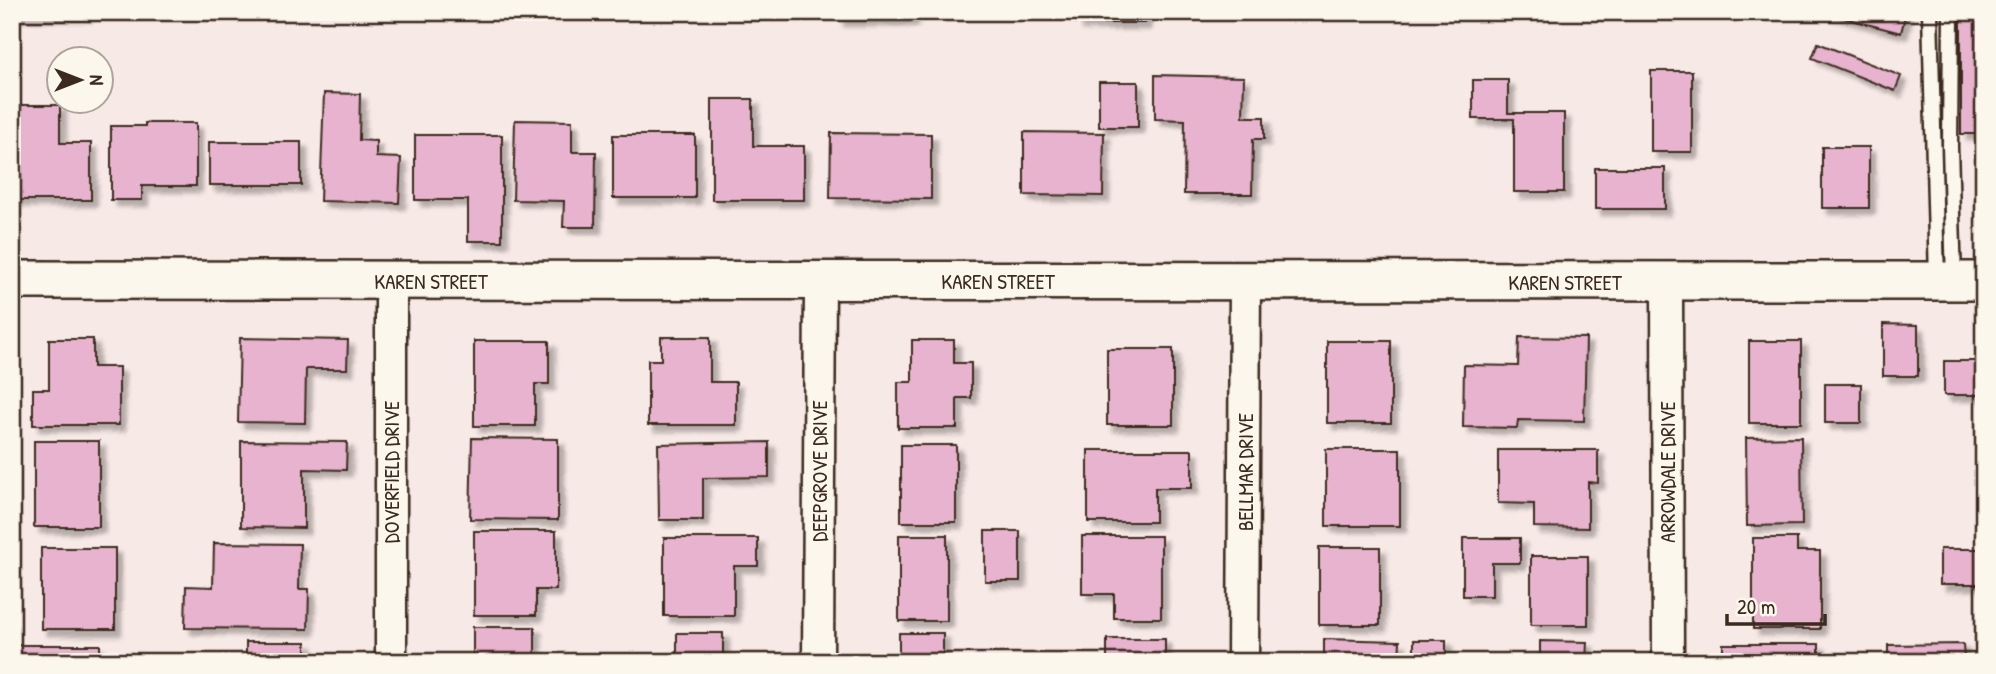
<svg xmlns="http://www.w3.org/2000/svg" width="1996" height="674" font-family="'Patrick Hand',sans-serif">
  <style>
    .building { fill: #e7b3ce; stroke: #3b2a1e; stroke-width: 2; filter: url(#shadow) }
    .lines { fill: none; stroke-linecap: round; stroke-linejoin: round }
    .service-casing { stroke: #3b2a1e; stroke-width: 19 }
    .minor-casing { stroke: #3b2a1e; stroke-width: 35 }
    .tertiary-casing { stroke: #3b2a1e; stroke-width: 42 }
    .service { stroke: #fbf7ec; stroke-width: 14 }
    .minor { stroke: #fbf7ec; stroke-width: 30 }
    .tertiary { stroke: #fbf7ec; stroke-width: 37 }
    .labels { text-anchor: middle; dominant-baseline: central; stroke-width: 6; stroke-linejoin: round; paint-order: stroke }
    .street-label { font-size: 21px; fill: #3b2a1e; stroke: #fbf7ec }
  </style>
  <defs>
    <filter id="shadow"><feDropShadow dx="6" dy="6" stdDeviation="2" flood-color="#0004"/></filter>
  </defs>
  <rect width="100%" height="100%" fill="#f7e9e6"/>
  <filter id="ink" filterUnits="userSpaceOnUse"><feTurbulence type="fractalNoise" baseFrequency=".0143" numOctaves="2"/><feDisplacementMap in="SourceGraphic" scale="14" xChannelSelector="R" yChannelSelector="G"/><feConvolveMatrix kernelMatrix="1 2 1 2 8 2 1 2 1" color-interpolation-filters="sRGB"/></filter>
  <g filter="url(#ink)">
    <path class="building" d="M12 12H87V15H12Z
      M838 12H912V20H838Z
      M1077 12H1145V23H1077Z
      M1821 12H1906L1901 33Z
      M1961 12H1984V134H1961Z
      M1818 43 1901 76 1895 91 1812 58Z
      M1651 71H1692V152H1651Z
      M1155 75 1244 77 1243 117H1264V139H1253L1252 194H1184L1185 120 1155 119Z
      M1473 80H1508V113H1564V192H1514V119H1473Z
      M1099 82H1138V127H1099Z
      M324 93 360 94 359 140 376 141V157L401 158 399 203 320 201Z
      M712 99H753V146H804V200H712Z
      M14 105H60V143H91V200H14Z
      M515 120 572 121V152H596L595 227H563L564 201 513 200Z
      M145 123H196V186H142V200H111V126H145Z
      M1024 132 1104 133 1103 196 1024 195Z
      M831 133 931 134V199L830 198Z
      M415 135H502V241H468V200H415Z
      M613 135H695V198H613Z
      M209 142H301V185H209Z
      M1822 147H1869V208H1822Z
      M1595 168H1665V209H1595Z
      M1883 324 1918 325V376H1883Z
      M661 337H710V382H736V425H648V360H661Z
      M1519 337 1586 338 1584 421 1518 420 1517 428 1463 427 1464 365 1518 366Z
      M240 338 348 340 347 369H306L305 423 238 422Z
      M49 339H93V367H119V425H33V389H49Z
      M912 340H954V363H971V398H957V428H898V382H912Z
      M474 341H549V384H535V426H474Z
      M1327 341H1391V423H1327Z
      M1749 341H1801V423H1749Z
      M1107 349H1173V425H1107Z
      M1944 361H1984V395H1944Z
      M1825 384H1861V423H1825Z
      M1978 434H1984V468H1977Z
      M1801 437 1802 525 1747 526 1746 438Z
      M472 438 558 439V520L470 519Z
      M34 441H99V527H34Z
      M241 441 347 442 346 470 304 469V528L241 527Z
      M769 442V477L703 478V520H659L658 444Z
      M901 445H956V522H901Z
      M1326 449H1400V526H1326Z
      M1088 450H1192V488H1155V522H1088Z
      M1498 450H1598V483L1588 482V528L1534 527V504L1498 503Z
      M474 531H556V590H536V615H474Z
      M985 531H1020V581H985Z
      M899 535H947V621H899Z
      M1082 536H1161V618H1114V594H1082Z
      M664 538H758V566H734V616H664Z
      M1463 538H1520V563H1492V596H1463Z
      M1753 538H1797V551H1820V629H1753Z
      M214 543 300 544 299 589H309L308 629 185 628 186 586 213 587Z
      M1319 547H1380V625H1319Z
      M41 548H115V629H41Z
      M1940 549H1984V584H1940Z
      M1531 556H1588V625H1531Z
      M473 627H535V662H473Z
      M677 633H723V662H677Z
      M899 633H943V662H899Z
      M1107 639H1165V662H1107Z
      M1324 639 1400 641 1399 662H1324Z
      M1414 640H1446V662H1414Z
      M1540 641 1587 642 1586 662H1540Z
      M246 642H306V662H246Z
      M1723 644H1819V662H1723Z
      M1963 644 1964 662H1888V645Z
      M12 645H100V662H12Z"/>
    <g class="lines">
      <g class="service-casing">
        <path id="service" d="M1930 12 1937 280
          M1951 12 1950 147 1954 280"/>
      </g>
      <g class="minor-casing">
        <path id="minor" d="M391 281V662
          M1667 282 1668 662
          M818 662 820 280
          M1243 662 1245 282"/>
      </g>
      <g class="tertiary-casing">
        <path id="tertiary" d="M12 280 1984 281"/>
      </g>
      <use href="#service" class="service"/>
      <use href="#minor" class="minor"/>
      <use href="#tertiary" class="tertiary"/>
    </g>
  </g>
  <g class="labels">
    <g class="street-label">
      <text x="431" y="281">KAREN STREET</text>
      <text x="998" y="281">KAREN STREET</text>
      <text x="1565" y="282">KAREN STREET</text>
      <text transform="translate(819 471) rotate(-90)">DEEPGROVE DRIVE</text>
      <text transform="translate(391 472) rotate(-90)">DOVERFIELD DRIVE</text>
      <text transform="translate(1245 472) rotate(-90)">BELLMAR DRIVE</text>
      <text transform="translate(1667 472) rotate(-90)">ARROWDALE DRIVE</text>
    </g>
  </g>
  <rect width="1996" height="674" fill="none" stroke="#fbf7ec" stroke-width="42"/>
  <rect x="21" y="21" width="1954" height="632" fill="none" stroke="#3b2a1e" stroke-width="2.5" filter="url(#ink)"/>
  <g transform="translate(80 80) rotate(90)"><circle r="33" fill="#fbf7ec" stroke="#aea59a" stroke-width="2"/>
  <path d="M0-5L12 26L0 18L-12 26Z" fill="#3b2a1e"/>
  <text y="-10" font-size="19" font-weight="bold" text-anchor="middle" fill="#3b2a1e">N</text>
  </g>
  <path d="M1727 614v10h98v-10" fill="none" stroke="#3b2a1e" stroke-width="3.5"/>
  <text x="1737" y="614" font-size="21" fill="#3b2a1e" stroke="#fbf7ec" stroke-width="5" paint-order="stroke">20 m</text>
</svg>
